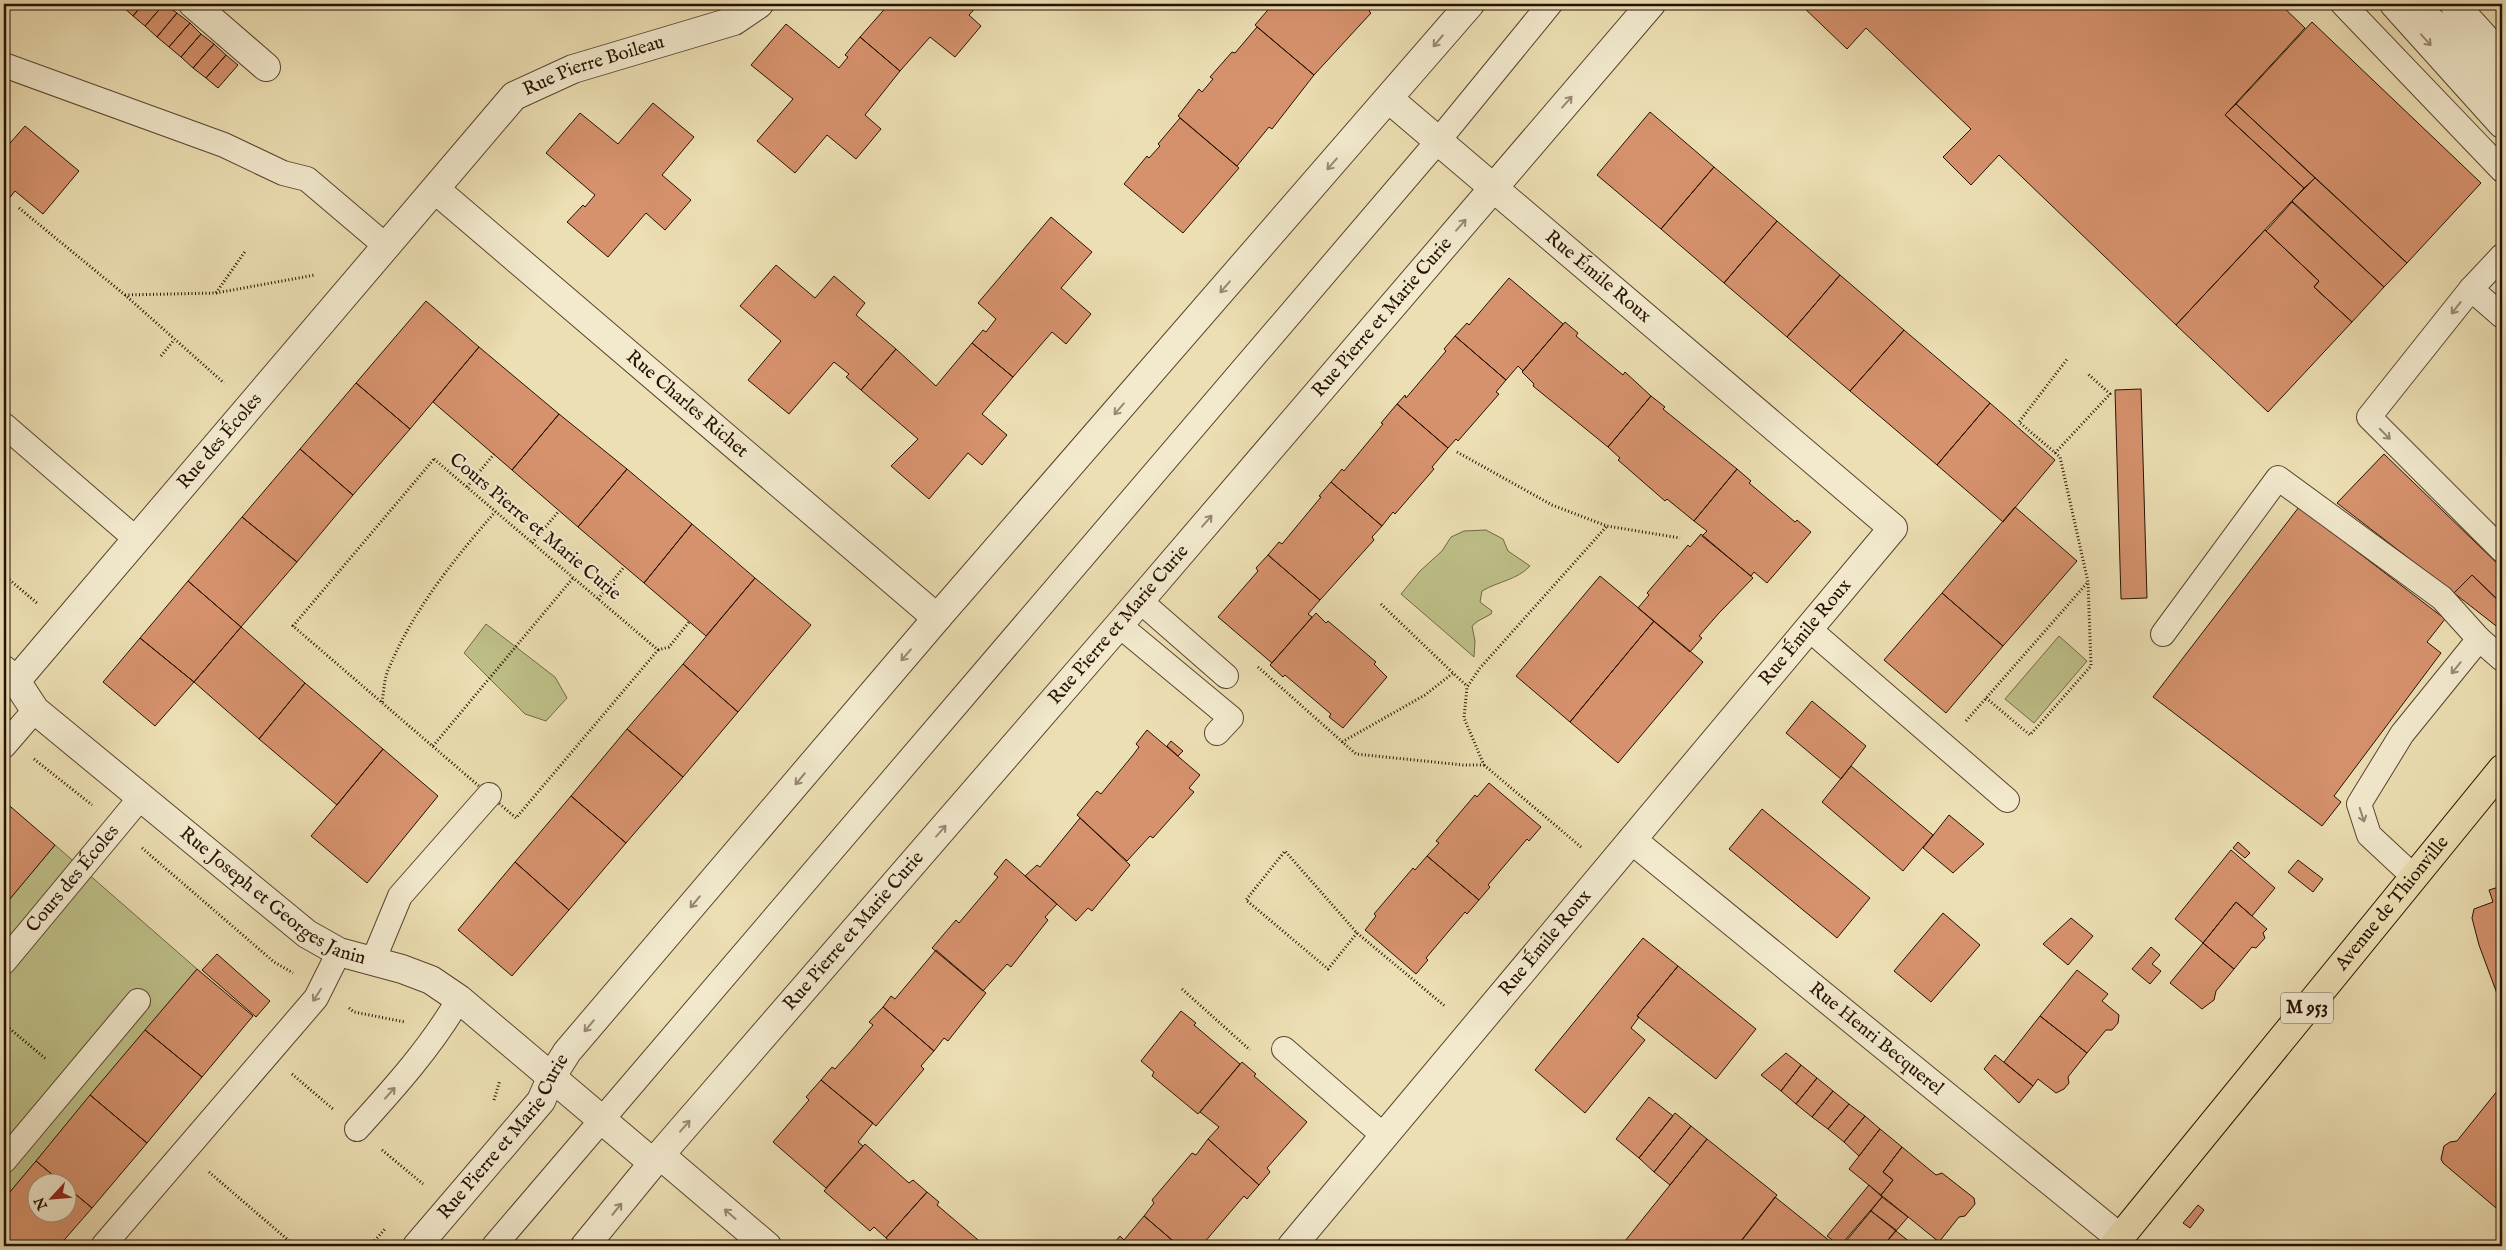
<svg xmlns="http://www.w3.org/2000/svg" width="2506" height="1250" font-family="'IM FELL English',serif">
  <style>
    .green { fill: #bec088; stroke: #726846 }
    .building { fill: #d6926d; stroke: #261103 }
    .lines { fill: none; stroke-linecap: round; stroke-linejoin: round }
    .lane-casing { stroke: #58442f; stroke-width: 26 }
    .street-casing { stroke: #58442f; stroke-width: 30 }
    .primary-casing { stroke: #261103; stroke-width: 30 }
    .path { stroke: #261103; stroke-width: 3; stroke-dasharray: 1 2.5; stroke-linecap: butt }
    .lane { stroke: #f3eace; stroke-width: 24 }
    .street { stroke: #f3eace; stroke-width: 28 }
    .primary { stroke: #ecdfb3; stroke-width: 28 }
    .oneway { stroke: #978873 }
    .labels { text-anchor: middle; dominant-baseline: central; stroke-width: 4; stroke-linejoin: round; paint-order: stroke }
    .shield { fill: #f3eace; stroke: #645240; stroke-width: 1 }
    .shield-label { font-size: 18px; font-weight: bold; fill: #261103 }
    .street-label { font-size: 19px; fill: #261103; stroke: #f3eace }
  </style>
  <rect width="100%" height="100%" fill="#ecdfb3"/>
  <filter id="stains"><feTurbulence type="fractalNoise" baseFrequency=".004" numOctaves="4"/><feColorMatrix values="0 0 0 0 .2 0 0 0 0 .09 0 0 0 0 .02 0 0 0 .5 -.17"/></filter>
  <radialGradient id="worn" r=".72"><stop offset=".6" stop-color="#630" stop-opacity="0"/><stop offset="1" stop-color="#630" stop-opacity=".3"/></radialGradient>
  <path class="green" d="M1486 530 1503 539 1508 551 1530 566C1517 580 1499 581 1482 591L1480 602 1492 611 1491 614 1478 621 1472 626 1475 641 1474 657 1401 594 1420 571 1442 551 1451 537 1464 531Z
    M486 624 555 677 567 698 546 721 525 714 464 653Z
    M2059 636 2087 661 2034 723 2005 699Z
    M55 845 197 969 4 1199V906Z"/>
  <path class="building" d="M122 4H143L133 16 121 5Z
    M143 4H164L145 26 133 16Z
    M164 4 177 13 157 37 145 26Z
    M889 4H979L969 15 981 26 955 57 930 37 900 71 860 37Z
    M1273 4H1375L1369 11 1371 13 1314 75 1255 25Z
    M1800 4H2280L2305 28 2225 115 2304 188 2176 325 1999 155 1971 185 1943 157 1971 129 1866 28 1847 49Z
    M177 13 190 23 169 47 157 37Z
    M2312 22 2481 183 2407 263 2236 104Z
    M190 23 201 34 181 57 169 47Z
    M786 24 839 68 848 57 845 55 860 37 900 71 865 115 881 129 856 159 827 135 795 173 757 141 793 99 751 65Z
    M1257 27 1314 75 1272 129 1269 127 1237 166 1178 116 1199 89 1202 92 1213 79 1210 77 1232 52 1235 53Z
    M201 34 214 44 193 68 181 57Z
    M214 44 226 55 206 78 193 68Z
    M226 55 238 65 218 88 206 78Z
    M653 103 694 137 662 175 691 200 665 230 646 213 608 257 567 222 583 205 585 207 595 195 546 153 580 113 618 144Z
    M2236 104 2315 178 2304 188 2225 115Z
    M1650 112 1714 167 1661 229 1597 175Z
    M1180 118 1239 168 1183 233 1124 184 1147 156 1149 158 1160 146 1158 144Z
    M25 126 79 171 43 214 15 191 4 205V150Z
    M1714 167 1777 221 1724 283 1661 229Z
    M2315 178 2407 263 2384 287 2292 201Z
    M2292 202 2384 287 2352 322 2314 287 2319 281 2266 231Z
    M1051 217 1092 252 1061 288 1091 314 1066 344 1052 332 1013 377 972 343 983 330 986 332 996 319 978 303Z
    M1777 221 1840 275 1787 337 1724 283Z
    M2265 230 2319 281 2314 287 2352 322 2268 412 2176 325Z
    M776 265 815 298 834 276 865 303 856 315 896 349 861 390 846 377 849 374 834 362 789 414 748 380 781 341 740 306Z
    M1840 275 1904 330 1850 391 1787 337Z
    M1509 278 1563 324 1523 371 1518 366 1506 380 1455 336 1467 323 1469 325Z
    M426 301 479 347 410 429 356 383Z
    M1565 322 1578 333 1576 336 1599 355 1623 375 1625 372 1651 396 1608 447 1533 386 1534 384 1522 372Z
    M1904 330 1990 403 1937 465 1850 391Z
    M1455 336 1506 380 1496 392 1499 394 1458 441 1456 439 1448 448 1397 404 1405 395 1406 398 1446 351 1444 349Z
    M972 343 1013 377 982 414 1007 435 982 465 968 453 929 499 891 466 918 439 861 390 896 349 936 386Z
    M479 347 559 414 512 470 433 402Z
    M356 383 410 429 353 495 300 449Z
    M2141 389 2147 598 2121 599 2115 390Z
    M1651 396 1665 407 1663 409 1737 469 1694 521 1667 499 1665 501 1618 460 1620 458 1608 447Z
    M1990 403 2055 460 2003 522 1937 465Z
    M1397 404 1448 448 1432 467 1434 469 1395 514 1393 512 1382 526 1331 482 1342 469 1344 471 1383 424 1381 423Z
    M559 414 627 469 578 527 512 470Z
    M300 449 353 495 297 562 242 517Z
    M2384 454 2502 568V604L2472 575 2454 593 2337 503Z
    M627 469 692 524 644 583 578 527Z
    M1737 469 1751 481 1749 483 1795 522 1797 520 1811 532 1767 583 1754 572 1751 576 1702 536 1707 531 1694 521Z
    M1331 482 1382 526 1372 537 1374 540 1320 600 1268 555 1279 542 1282 544 1321 497 1319 496Z
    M2015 507 2077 561 2003 646 1942 593Z
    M2299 507 2445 619 2427 642 2441 653 2334 796 2341 802 2322 826 2153 697Z
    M242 517 297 562 241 627 188 581Z
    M692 524 755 578 706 636 644 583Z
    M1701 534 1753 578 1719 613 1699 636 1702 638 1690 652 1638 608 1649 595 1647 593 1688 545 1690 547Z
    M1268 555 1320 600 1308 614 1312 617 1272 663 1218 617 1258 571 1256 568Z
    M2472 575 2502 604V626L2500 629 2454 593Z
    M1600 576 1654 621 1570 722 1516 676Z
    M755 578 811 625 738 712 683 664Z
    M188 581 241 627 194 682 140 638Z
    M1942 593 2003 646 1946 713 1884 660Z
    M1316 613 1326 623 1328 621 1376 662 1374 664 1387 677 1343 728 1329 717 1331 714 1285 675 1283 677 1270 665Z
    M1654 621 1703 662 1618 763 1570 722Z
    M241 627 305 683 259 739 194 682Z
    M140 638 194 682 155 726 103 682Z
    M683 664 738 712 683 777 627 729Z
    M305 683 383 749 337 805 259 739Z
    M1812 701 1866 746 1841 779 1786 733Z
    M627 729 683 777 626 843 571 796Z
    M1147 730 1200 775 1189 788 1194 792 1153 838 1150 836 1127 861 1077 815 1097 791 1101 794 1133 755 1139 747 1136 744Z
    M1171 741 1183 751 1178 756 1167 746Z
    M383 749 438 796 367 883 311 836Z
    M1851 766 1933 835 1903 871 1822 802Z
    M1489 783 1541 827 1529 841 1527 839 1488 885 1490 887 1479 900 1427 856 1439 843 1436 841 1475 795 1477 797Z
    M571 796 626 843 569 910 515 862Z
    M4 801 55 845 4 906Z
    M1762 809 1870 898 1837 938 1729 849Z
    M1949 815 1984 844 1953 873 1923 848Z
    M1080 818 1130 865 1092 911 1088 908 1076 921 1025 876 1037 865 1040 867Z
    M2238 842 2250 853 2245 858 2233 848Z
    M2231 850 2275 888 2252 916 2236 902 2203 943 2175 919Z
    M1427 856 1479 900 1467 914 1465 912 1426 958 1428 960 1416 974 1365 930 1376 916 1374 914 1413 868 1415 870Z
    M1006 859 1057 904 1045 917 1048 920 1011 967 1007 964 983 991 932 948 956 920 959 923 998 877 994 874Z
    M2298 860 2323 879 2313 892 2288 872Z
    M515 862 569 910 512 976 458 930Z
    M2502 886V1007L2479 945 2472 918 2474 909 2493 902 2489 890Z
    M2236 902 2267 929 2263 933 2265 938 2256 948 2252 947 2234 969 2203 943Z
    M1943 913 1980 945 1931 1002 1894 971Z
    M2071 918 2093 936 2068 965 2043 944Z
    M1643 938 1678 966 1637 1016 1639 1017 1631 1028 1645 1040 1585 1113 1535 1070Z
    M2203 943 2234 969 2216 991 2214 1000 2202 1009 2170 983Z
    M2151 947 2160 955 2152 964 2161 971 2150 984 2132 969Z
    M936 950 986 993 948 1041 944 1038 934 1051 883 1007 891 996 895 999Z
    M217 954 270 1001 256 1017 202 970Z
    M1678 966 1756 1029 1716 1079 1637 1016Z
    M197 969 253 1016 202 1077 145 1030Z
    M2077 970 2108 994 2102 1001 2119 1015 2118 1023 2112 1030H2106L2087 1053 2040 1016Z
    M883 1007 934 1051 921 1066 924 1069 876 1126 821 1080 832 1067 835 1069 851 1051 873 1025 869 1022Z
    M1181 1011 1196 1023 1194 1025 1240 1064 1198 1114 1152 1076 1154 1072 1141 1061Z
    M2040 1016 2087 1053 2068 1077 2069 1083 2064 1089 2056 1093 2038 1079 2033 1086 2004 1062Z
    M145 1030 202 1077 147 1143 90 1095Z
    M1786 1053 1801 1065 1781 1091 1761 1075Z
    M1995 1055 2033 1086 2019 1103 1984 1069Z
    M1242 1062 1256 1074 1254 1076 1307 1122 1267 1168 1270 1172 1259 1185 1208 1139 1219 1127 1200 1112Z
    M1801 1065 1817 1078 1796 1104 1781 1091Z
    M1817 1078 1833 1091 1812 1117 1796 1104Z
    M821 1080 873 1123 858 1142 863 1146 826 1188 773 1142 809 1100 806 1097Z
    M2498 1090H2502V1213L2443 1163 2441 1159 2444 1146 2450 1142 2457 1141Z
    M1833 1091 1849 1104 1828 1129 1812 1117Z
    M90 1095 147 1143 92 1208 68 1188V1182H61L36 1161Z
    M1649 1097 1673 1116 1639 1158 1616 1139Z
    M1849 1104 1865 1116 1844 1142 1828 1129Z
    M1675 1113 1691 1126 1654 1172 1639 1158Z
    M1865 1116 1880 1129 1859 1156 1844 1142Z
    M1691 1126 1707 1139 1670 1185 1654 1172Z
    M1880 1129 1902 1147 1883 1172 1893 1180 1881 1195 1849 1169Z
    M1208 1139 1259 1185 1247 1199 1244 1196 1203 1244 1206 1246H1179L1144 1216 1154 1203 1152 1200 1192 1153 1196 1155Z
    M1707 1139 1777 1195 1747 1234 1737 1246H1621Z
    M865 1144 909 1183 913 1180 927 1192 886 1238 874 1227 870 1231 824 1191Z
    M1902 1147 1936 1175 1942 1173 1974 1198 1975 1204 1965 1216 1959 1217 1939 1242 1881 1195 1893 1180 1883 1172Z
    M36 1161 61 1182H38V1212H68V1188L92 1208 59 1246H4V1199Z
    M1869 1185 1882 1197 1840 1246 1827 1236Z
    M927 1192 939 1202 937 1205 984 1245 987 1243 991 1246H895L886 1238Z
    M1775 1197 1836 1246H1737Z
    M1882 1197 1908 1217 1896 1231 1871 1211Z
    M2198 1205 2204 1210 2190 1228 2183 1223Z
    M1871 1211 1896 1230 1883 1246H1842Z
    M1144 1216 1179 1246H1112L1120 1236 1124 1240Z
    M1896 1231 1915 1246H1883Z"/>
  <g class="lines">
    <g class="lane-casing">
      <g id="lane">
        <path d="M2343 4 2502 170"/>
        <path d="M2410 4 2448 31 2502 87"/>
        <path d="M4 65 224 145 283 173 307 179 387 247"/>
        <path d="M2471 289 2502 256"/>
        <path d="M2502 316 2471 289 2369 417 2502 550"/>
        <path d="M4 425 137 540"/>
        <path d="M1139 600 1226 676"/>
        <path d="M1119 625 1231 718 1217 733"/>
        <path d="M1809 629 2007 800"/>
        <path d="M2163 634 2278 478 2442 598 2479 639"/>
        <path d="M4 746 35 710"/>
        <path d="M2413 876 2369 835 2359 804 2402 734 2479 639 2502 659"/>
        <path d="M373 961 400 896 489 795"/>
        <path id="s1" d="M4 962 141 797"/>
        <path d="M1284 1049 1384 1136"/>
        <path d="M357 1129C395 1087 431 1047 459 999"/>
        <path d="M4 1161 138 1001"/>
        <path d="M103 1246 316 998 339 952"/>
        <path d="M494 1246 1438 141 1550 4"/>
      </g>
    </g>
    <g class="street-casing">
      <g id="street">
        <path d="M193 4 266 67"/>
        <path d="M2394 4 2502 124"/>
        <path d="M2454 4 2502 57"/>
        <path id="s2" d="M436 190 937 618"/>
        <path id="s3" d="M4 670 16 681 514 96 573 69 734 21 759 4"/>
        <path id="s4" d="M16 681 35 710 307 934 339 952 402 969 431 980 459 999 653 1163"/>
        <path id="s5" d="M1632 840 2120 1238"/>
        <path d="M660 1155 767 1246"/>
        <path id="s6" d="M417 1246 541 1101 552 1076 567 1052 937 618 1470 4"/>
        <path id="s7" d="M585 1246 653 1163 1119 625 1651 4"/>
        <path id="s8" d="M1292 1246 1893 528 1389 99"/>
      </g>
    </g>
    <g class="primary-casing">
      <g id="primary">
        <path id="s9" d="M2113 1246 2502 769"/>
      </g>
    </g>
    <path class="path" d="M19 208 125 295 224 383
      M216 293 246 250
      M125 295 216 293 315 275
      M161 356 174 340
      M1457 452 1552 505 1607 526 1680 538
      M2055 453 2110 394 2088 374
      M434 459 658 650 516 818 293 626Z
      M467 487 494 454
      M532 543 559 511
      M4 575 38 604
      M598 599 624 567
      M1381 604 1453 673
      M658 650 669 647 689 622
      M1258 667 1356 754 1463 765H1484L1464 718 1467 687 1480 668 1607 526
      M1986 698 2030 735 2091 666 2088 582
      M382 702C384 691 384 678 389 668 413 610 455 558 495 512
      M1966 721 2088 582 2060 457 2019 422 2068 358
      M1342 742 1425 695 1453 673 1467 686
      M433 746 573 578
      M34 759 92 805
      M1484 765 1581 847
      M142 848 274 962 293 973
      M1357 933 1328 969 1246 900 1285 851 1357 933 1446 1007
      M1182 989 1250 1050
      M349 1008 354 1012 405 1022
      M4 1024 46 1059
      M292 1074 333 1109
      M494 1100 500 1080
      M382 1150 423 1184
      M209 1172 295 1246
      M370 1246 385 1229"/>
    <use href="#lane" class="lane"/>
    <use href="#street" class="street"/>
    <use href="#primary" class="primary"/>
  </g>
  <defs><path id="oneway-shaft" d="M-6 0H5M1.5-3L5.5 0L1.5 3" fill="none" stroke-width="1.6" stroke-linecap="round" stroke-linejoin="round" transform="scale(1.25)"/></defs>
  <g class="oneway">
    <use href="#oneway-shaft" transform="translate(2426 40) rotate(48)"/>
    <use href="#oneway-shaft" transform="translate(1438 41) rotate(130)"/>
    <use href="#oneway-shaft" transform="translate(1567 102) rotate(-49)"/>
    <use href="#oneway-shaft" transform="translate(1332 164) rotate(131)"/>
    <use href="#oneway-shaft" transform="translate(1461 225) rotate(-49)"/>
    <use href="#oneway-shaft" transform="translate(1225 287) rotate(131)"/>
    <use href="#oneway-shaft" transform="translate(2456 308) rotate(128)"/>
    <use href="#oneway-shaft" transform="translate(1119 409) rotate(131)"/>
    <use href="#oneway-shaft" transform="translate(2385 434) rotate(45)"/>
    <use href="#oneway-shaft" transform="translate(1207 521) rotate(-49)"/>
    <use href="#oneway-shaft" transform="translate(906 655) rotate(131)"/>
    <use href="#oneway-shaft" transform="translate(2456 668) rotate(129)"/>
    <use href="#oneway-shaft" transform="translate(800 779) rotate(130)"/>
    <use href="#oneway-shaft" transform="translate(2362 815) rotate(72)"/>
    <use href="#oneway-shaft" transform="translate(941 831) rotate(-49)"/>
    <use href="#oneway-shaft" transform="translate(695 902) rotate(130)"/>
    <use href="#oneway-shaft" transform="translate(317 995) rotate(123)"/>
    <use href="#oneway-shaft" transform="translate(589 1026) rotate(130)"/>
    <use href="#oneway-shaft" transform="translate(390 1093) rotate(-48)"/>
    <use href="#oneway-shaft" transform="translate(685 1126) rotate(-49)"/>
    <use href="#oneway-shaft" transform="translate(617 1209) rotate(-51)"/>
    <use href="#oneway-shaft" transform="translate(730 1214) rotate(-139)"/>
  </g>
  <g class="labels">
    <rect class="shield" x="2281" y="992.5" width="52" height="31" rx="4"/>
    <g class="shield-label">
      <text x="2307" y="1008">M 953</text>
    </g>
    <g class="street-label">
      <text stroke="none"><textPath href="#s3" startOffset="870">Rue Pierre Boileau</textPath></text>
      <text transform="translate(1598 277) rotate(40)">Rue Émile Roux</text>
      <text stroke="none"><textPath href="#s7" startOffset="1224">Rue Pierre et Marie Curie</textPath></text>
      <text stroke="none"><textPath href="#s2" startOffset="330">Rue Charles Richet</textPath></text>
      <text stroke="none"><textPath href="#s3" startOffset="331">Rue des Écoles</textPath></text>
      <text transform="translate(535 527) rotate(40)">Cours Pierre et Marie Curie</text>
      <text stroke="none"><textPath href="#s7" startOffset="819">Rue Pierre et Marie Curie</textPath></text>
      <text stroke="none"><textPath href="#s8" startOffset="800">Rue Émile Roux</textPath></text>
      <text stroke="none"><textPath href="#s1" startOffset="108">Cours des Écoles</textPath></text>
      <text stroke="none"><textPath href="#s4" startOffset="338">Rue Joseph et Georges Janin</textPath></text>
      <text stroke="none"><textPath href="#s9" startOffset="442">Avenue de Thionville</textPath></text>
      <text stroke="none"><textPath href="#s7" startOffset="414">Rue Pierre et Marie Curie</textPath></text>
      <text stroke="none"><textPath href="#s8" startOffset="395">Rue Émile Roux</textPath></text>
      <text stroke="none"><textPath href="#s5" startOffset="315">Rue Henri Becquerel</textPath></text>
      <text stroke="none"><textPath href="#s6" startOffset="140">Rue Pierre et Marie Curie</textPath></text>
    </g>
  </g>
  <rect width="2506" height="1250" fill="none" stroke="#ecdfb3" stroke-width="20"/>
  <rect x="5" y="5" width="2496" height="1240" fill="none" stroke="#261103" stroke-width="2.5"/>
  <rect x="10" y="10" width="2486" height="1230" fill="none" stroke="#261103"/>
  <g transform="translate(52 1198) rotate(244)"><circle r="24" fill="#f3eace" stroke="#a1937d"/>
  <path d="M0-4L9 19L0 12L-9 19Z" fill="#8f2418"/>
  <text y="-8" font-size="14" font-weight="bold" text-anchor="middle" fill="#261103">N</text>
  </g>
  <rect width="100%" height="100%" filter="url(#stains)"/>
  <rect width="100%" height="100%" fill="url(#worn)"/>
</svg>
